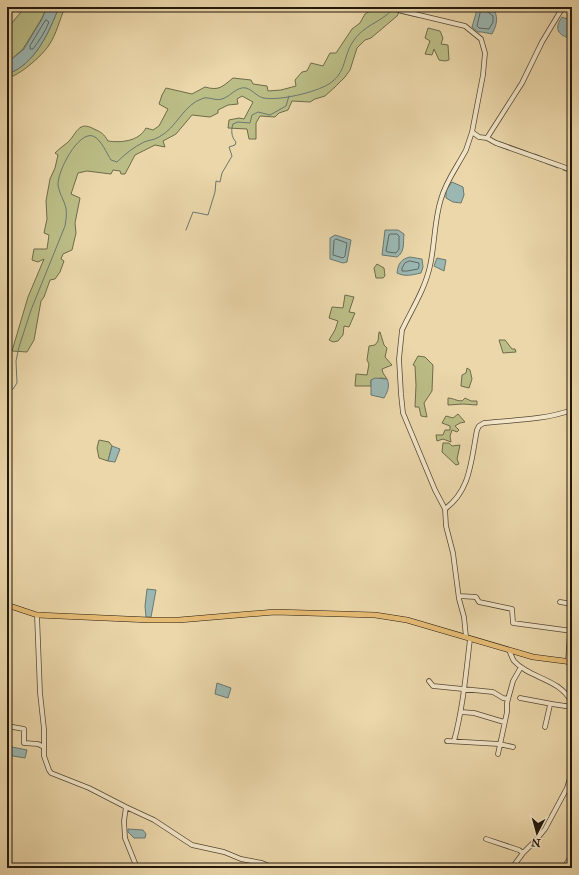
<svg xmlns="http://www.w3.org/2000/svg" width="579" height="875" font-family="'IM FELL Great Primer',serif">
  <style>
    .green { fill: #bbbd86; stroke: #6f6b4a }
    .water { fill: #9bb7b2; stroke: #6b7870 }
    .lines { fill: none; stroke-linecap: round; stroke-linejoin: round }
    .shore { stroke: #5f6860; stroke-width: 1 }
    .stream { stroke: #6b7870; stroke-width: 1 }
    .minor-casing { stroke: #554834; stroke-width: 5.5 }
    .major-casing { stroke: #23190d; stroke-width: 6 }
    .minor { stroke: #f2e5c8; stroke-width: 4 }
    .major { stroke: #e6bc75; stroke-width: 5 }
  </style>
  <rect width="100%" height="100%" fill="#ebd7aa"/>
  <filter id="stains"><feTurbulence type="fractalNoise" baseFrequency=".005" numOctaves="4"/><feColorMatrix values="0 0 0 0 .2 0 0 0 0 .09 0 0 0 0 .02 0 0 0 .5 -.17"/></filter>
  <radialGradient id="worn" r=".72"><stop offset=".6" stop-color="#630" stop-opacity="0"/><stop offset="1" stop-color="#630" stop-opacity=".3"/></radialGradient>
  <path class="green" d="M25 7H47L42 18 23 49 7 63V29Z
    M59 7H65C60 19 56 35 49 45 42 56 19 76 7 78V74C35 65 49 32 59 7Z
    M377 7H402L397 16 371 38 365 40 357 48 350 70 345 77 335 87 325 96 315 99 310 102 292 101 288 110 279 113 275 117 260 116 256 123V139H249L247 129 228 128 229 120 239 118 244 119 253 102 242 96 237 99 238 104 228 105 218 110V113L210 117 192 115 176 134 163 141 165 147 155 145 135 155 125 174H121L120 171 113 170 111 174 87 171 78 173 71 194 80 198 75 223 76 233 72 250 63 254 61 259 64 261 60 272 55 279 50 280 44 297 41 301 34 340 27 352 12 351 28 297 44 259 38 262 32 260 34 249H47L49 235 44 233 47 219 46 201 50 179 55 168 58 155 55 153C59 149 63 146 67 143 77 134 78 120 94 129 101 132 104 134 108 141 122 143 139 141 146 128L153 130 159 126 168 109 159 104 162 95 166 88 192 94 205 87C219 91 222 87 233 78L251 80 253 84 267 86 268 91 281 90 296 86 295 80 302 72 307 71 311 63 323 66 330 53H336L352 29 360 23 365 14Z
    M428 28 440 31 443 38 441 44 448 45 449 60 445 61 439 60 434 49 432 55 425 54 430 41 425 38Z
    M377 264 384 268 385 276 383 278H376L374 268Z
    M345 295 354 297 349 312 355 313 349 327 344 326 343 335 338 341 333 342 329 340 335 330 338 321 329 318 332 307 343 308Z
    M379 332H380L384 345 387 348 385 357 392 365 382 369 383 373 387 379 381 378 371 380V386H355L356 374 367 375 369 364 367 360 369 346 375 345 378 341Z
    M499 340H505L512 349H515L516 352 503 353Z
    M418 356 425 357 433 365 432 391 424 403 427 417 421 416 419 407H415L416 385 415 366 413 365Z
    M467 368 470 370 472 379 469 388 461 386 462 375 466 373Z
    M448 398C453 398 456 401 462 401L465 398 471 401H477V405L463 404 448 405Z
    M458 414 465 422 460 423 455 426 459 430 457 432 452 430 450 436 451 442 443 439 437 441 436 435H443L445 430H450V426L442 423 446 416 453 418Z
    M99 440 109 442 112 446 108 461 99 458 97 448Z
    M443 443H449L452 446 460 445 457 459 459 464 456 465 442 452Z"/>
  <path class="water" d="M47 7H59C49 32 35 65 7 74V63L24 49 42 19Z
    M481 7 494 10C499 19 496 26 492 34L482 32H478L472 27 477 10Z
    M562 17 572 21V34L569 38C556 34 555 27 562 17Z
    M452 182 463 187 464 195 461 203 453 202 446 198V190Z
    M385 230H398L404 234C403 243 405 252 397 257L382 255Z
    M335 235 351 240 347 262 343 263 330 259V238Z
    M410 257 422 259 423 267 421 273C412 275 405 277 397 273 398 264 401 259 410 257Z
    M437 258 446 260 444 271 434 266Z
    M375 378 387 379C390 386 388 391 384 398L371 395V380Z
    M112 446 120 449 115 462 108 461Z
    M147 589 156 590 151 617H146L145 606Z
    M217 683 231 688 228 698 215 694Z
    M7 746 27 750 25 758 7 755Z
    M128 829 143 830 146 834 145 838H134L128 832Z"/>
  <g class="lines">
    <path class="shore" d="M484 9 493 16V22L489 29 479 28 477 26 480 13Z
      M46 20 49 22C45 32 39 41 33 49H30V46Z
      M391 234H397L399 236V249L396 253 388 252 386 251 389 235Z
      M336 239 347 243 345 256 343 258 333 255 334 241Z
      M410 261 419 263V266L418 269 407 271H402V268L405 263Z"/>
    <path class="stream" d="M376 7 387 8
      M400 13 417 17
      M498 141 528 152
      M495 145 509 150
      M535 154 549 160
      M535 159 542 162
      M545 163 558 168
      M563 170 572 173
      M186 230 193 212 208 215 215 192 216 181 220 182 222 173 232 156 229 147 235 145 236 142C231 137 231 129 233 124L238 122 250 123 252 115 258 112 270 115 286 106 289 96
      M7 393 13 389 17 383 16 361 19 347 31 310 65 226C66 220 67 214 66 208 64 200 59 193 58 185 57 172 78 131 93 136 101 139 107 154 111 160L117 162C125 154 134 147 144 142 149 140 154 140 159 137 177 128 183 104 204 98 209 97 216 101 222 99 230 97 237 86 246 88 253 90 257 97 264 98 280 101 316 92 329 84 346 73 343 58 352 43 363 25 380 23 392 10
      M561 868 572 850"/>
    <g class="minor-casing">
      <path id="minor" d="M389 7 398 10 465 26 481 39 485 53 483 75 472 132
        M487 138 496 143 572 170
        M445 509C471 490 471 460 477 430L479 426 484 423C513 420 544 420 572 410
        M459 596 476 597 479 602 512 609 513 623 572 631
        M560 602 572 604
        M37 615 40 693 44 729V756L49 770 51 773 89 788 126 807 154 820 192 845 224 852 241 859 262 863 274 868
        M466 637 464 617 459 599 453 553 446 526 445 509 435 490 403 413 401 394 399 359 402 330C412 309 425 289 430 266 435 244 434 221 441 199 446 181 457 167 466 150 468 144 470 138 472 132L479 137 487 138 522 83 542 42 563 7
        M509 650C511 654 512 658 514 661 530 679 560 678 572 703
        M568 662 571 618
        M429 681 433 686 493 692 503 698 508 699
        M520 698 552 704
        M461 712 474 713 504 722
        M7 726 24 729V743L38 744 44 747
        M545 727 550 705 552 704 572 707
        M447 741 499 744 513 747
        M454 741C463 708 466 673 470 639
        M498 754 507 712V703L513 681 521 667
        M126 807 124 821 125 838 137 868
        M486 839 519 850 523 853
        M512 868 523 853 535 841 545 829 567 788 572 771"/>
    </g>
    <g class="major-casing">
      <path id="major" d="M7 605 37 615 150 620H179L275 612 375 615 407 620 533 657 572 662"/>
    </g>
    <use href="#minor" class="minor"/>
    <use href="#major" class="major"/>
  </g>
  <rect width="579" height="875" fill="none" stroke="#ebd7aa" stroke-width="24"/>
  <rect x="8" y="8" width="563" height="859" fill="none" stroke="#23190d" stroke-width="2"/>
  <rect x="12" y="12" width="555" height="851" fill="none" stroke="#23190d"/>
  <g transform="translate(537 833) rotate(186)" stroke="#f2e5c8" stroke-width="3" paint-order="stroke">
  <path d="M0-3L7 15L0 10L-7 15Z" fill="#23190d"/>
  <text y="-6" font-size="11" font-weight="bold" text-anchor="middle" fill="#23190d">N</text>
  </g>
  <rect width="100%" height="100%" filter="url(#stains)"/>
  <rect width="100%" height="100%" fill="url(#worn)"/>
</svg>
